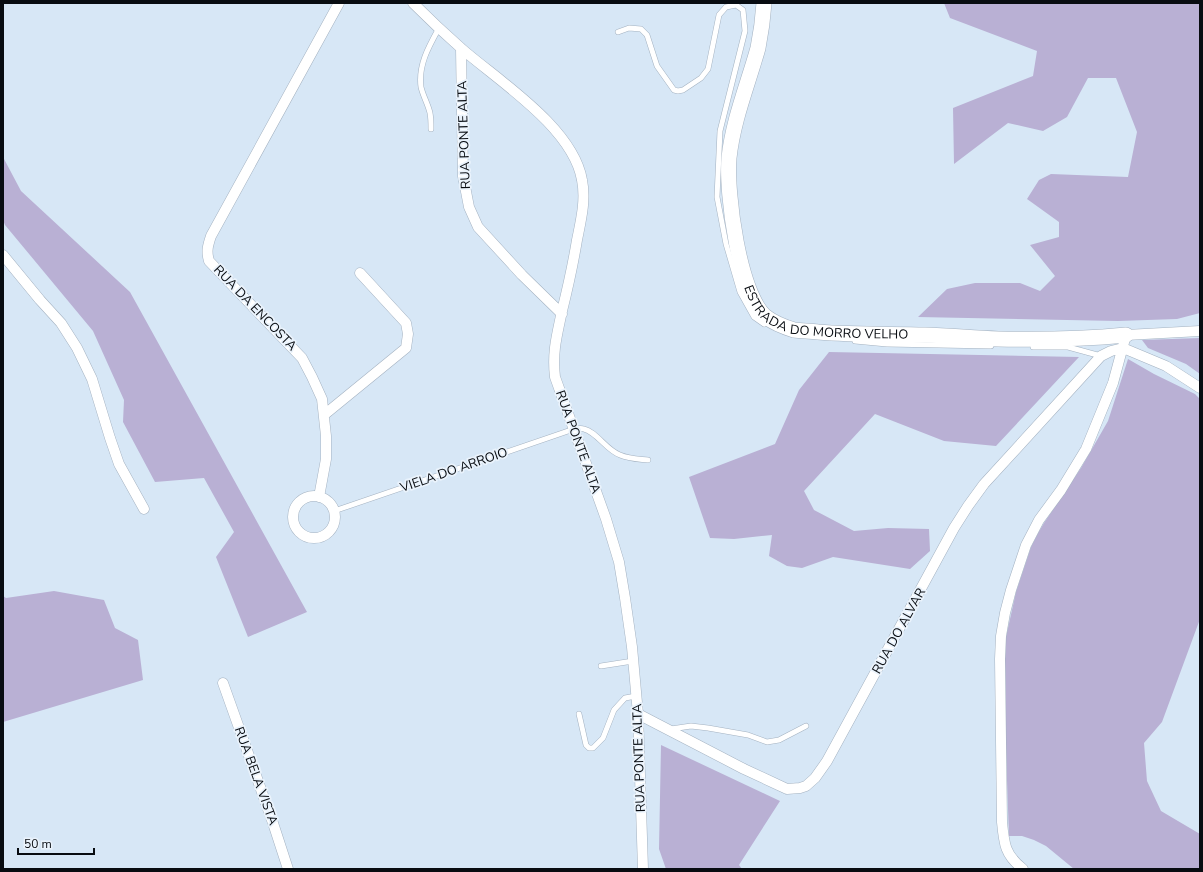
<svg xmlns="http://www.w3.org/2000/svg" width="1203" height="872" font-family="'Nunito Sans',sans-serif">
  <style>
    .green { fill: #b9b0d4 }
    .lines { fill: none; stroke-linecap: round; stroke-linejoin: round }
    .lane-casing { stroke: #a4b2c1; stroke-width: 6 }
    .street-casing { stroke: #a4b2c1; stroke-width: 11 }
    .secondary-casing { stroke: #a4b2c1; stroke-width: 16 }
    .lane { stroke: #fff; stroke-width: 5 }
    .street { stroke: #fff; stroke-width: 10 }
    .secondary { stroke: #fff; stroke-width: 15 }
    .labels { text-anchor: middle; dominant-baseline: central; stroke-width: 3.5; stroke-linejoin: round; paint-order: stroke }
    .street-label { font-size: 13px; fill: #080c11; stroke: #eaf3fc }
  </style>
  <rect width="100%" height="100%" fill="#d7e7f6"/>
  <path class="green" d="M944 3H1200V313L1177 319 1118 321 918 317 947 289 975 283H1020L1040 291 1055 276 1030 245 1059 237V222L1027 199 1039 180 1051 174 1128 177 1137 132 1116 78H1088L1067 117 1043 131 1008 123 954 164 953 108 1033 76 1037 51 950 18Z
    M3 157 21 191 130 292 307 612 248 637 216 557 234 532 204 478 155 482 123 422 124 400 93 331 5 225 3 220Z
    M1200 338V374L1186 364 1148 348 1142 340Z
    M829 352 1079 357 996 446 944 441 875 414 804 491 814 510 854 531 888 528 929 529 930 551 910 569 833 557 802 568 787 566 769 556 772 535 734 539 710 538 689 477 775 444 799 390Z
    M1128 359 1154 374 1195 394 1200 399V619L1162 722 1144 743 1147 781 1161 811 1200 834V869H1074L1046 846 1034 840 1022 836H1009L1006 753 1005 659 1006 637 1016 592 1031 547 1037 535 1044 523 1081 468 1108 421Z
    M54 591 104 600 115 628 138 640 143 680 3 722V596L6 598Z
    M661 745 780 801 739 865 742 869H666L659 849Z"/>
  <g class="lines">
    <g class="lane-casing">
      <path id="lane" d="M618 32 629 28 641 29 647 35 657 66 674 90 678 91 683 90 701 78 708 69 719 15 726 7 736 5 743 10 745 31 720 131 717 197 726 244 740 292 754 317 764 324
        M431 129C431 124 431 118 430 113 428 104 423 96 421 87 418 65 429 46 439 28
        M855 341 887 344 991 346
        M1033 347H1068L1101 356
        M334 511 574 429C577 429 581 428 584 429 597 432 606 450 620 455 629 459 639 459 648 460
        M601 666 633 661
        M579 714 586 745 589 748H593L603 738 614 710 625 698 636 696
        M671 729 691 726 708 728 748 735 767 742 779 740 806 726"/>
    </g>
    <g class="street-casing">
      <path id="street" d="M413 3C429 19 445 34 462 49 500 82 573 128 582 180 586 200 581 220 577 240 573 264 568 287 562 311 557 335 552 352 555 377L606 519 619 562 625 598 632 647 638 714 643 869
        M461 48 463 176 469 207 478 227 522 275 562 314
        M3 255 40 300 61 323 77 348 92 379 110 438 119 464 144 509
        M324 415 406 348 408 334 406 323 360 273
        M293 517a21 21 0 1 1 42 0a21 21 0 1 1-42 0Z
        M319 497 326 459V436L322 399 312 377 302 358 209 261C206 251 208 245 211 236L339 3
        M223 683 273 823 288 869
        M638 714 744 769 787 789 800 788 806 786 815 778 827 761 954 528 968 506 984 484 1101 356 1111 351 1123 348 1166 366 1200 388
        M1023 869C1005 855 1004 844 1002 822L1000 659 1001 636 1005 613 1011 590 1026 545 1039 520 1061 490 1086 449 1113 383 1126 335 1200 331"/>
    </g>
    <g class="secondary-casing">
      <g id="secondary">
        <path id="s1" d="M764 3C763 18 761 33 758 48 748 84 733 120 729 158 726 192 739 295 766 317 774 323 784 327 794 330 802 331 810 331 818 332 854 335 890 334 925 335 950 336 974 338 998 339 1041 340 1084 339 1126 335"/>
      </g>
    </g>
    <use href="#lane" class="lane"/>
    <use href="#street" class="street"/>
    <use href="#secondary" class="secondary"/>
  </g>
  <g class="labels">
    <g class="street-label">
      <text transform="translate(464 135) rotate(-92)">RUA PONTE ALTA</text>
      <text transform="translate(255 308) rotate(46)">RUA DA ENCOSTA</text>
      <text stroke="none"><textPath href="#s1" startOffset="380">ESTRADA DO MORRO VELHO</textPath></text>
      <text transform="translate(578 442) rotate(70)">RUA PONTE ALTA</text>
      <text transform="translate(454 470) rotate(-19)">VIELA DO ARROIO</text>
      <text transform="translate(899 631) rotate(-61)">RUA DO ALVAR</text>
      <text transform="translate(639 758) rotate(-92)">RUA PONTE ALTA</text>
      <text transform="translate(256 776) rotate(70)">RUA BELA VISTA</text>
    </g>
  </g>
  <rect width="1203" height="872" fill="none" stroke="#080c11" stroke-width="8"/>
  <path d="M18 848v6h76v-6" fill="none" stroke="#080c11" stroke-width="2"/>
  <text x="24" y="848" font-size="12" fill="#080c11" stroke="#eaf3fc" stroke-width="3" paint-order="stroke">50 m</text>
</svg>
